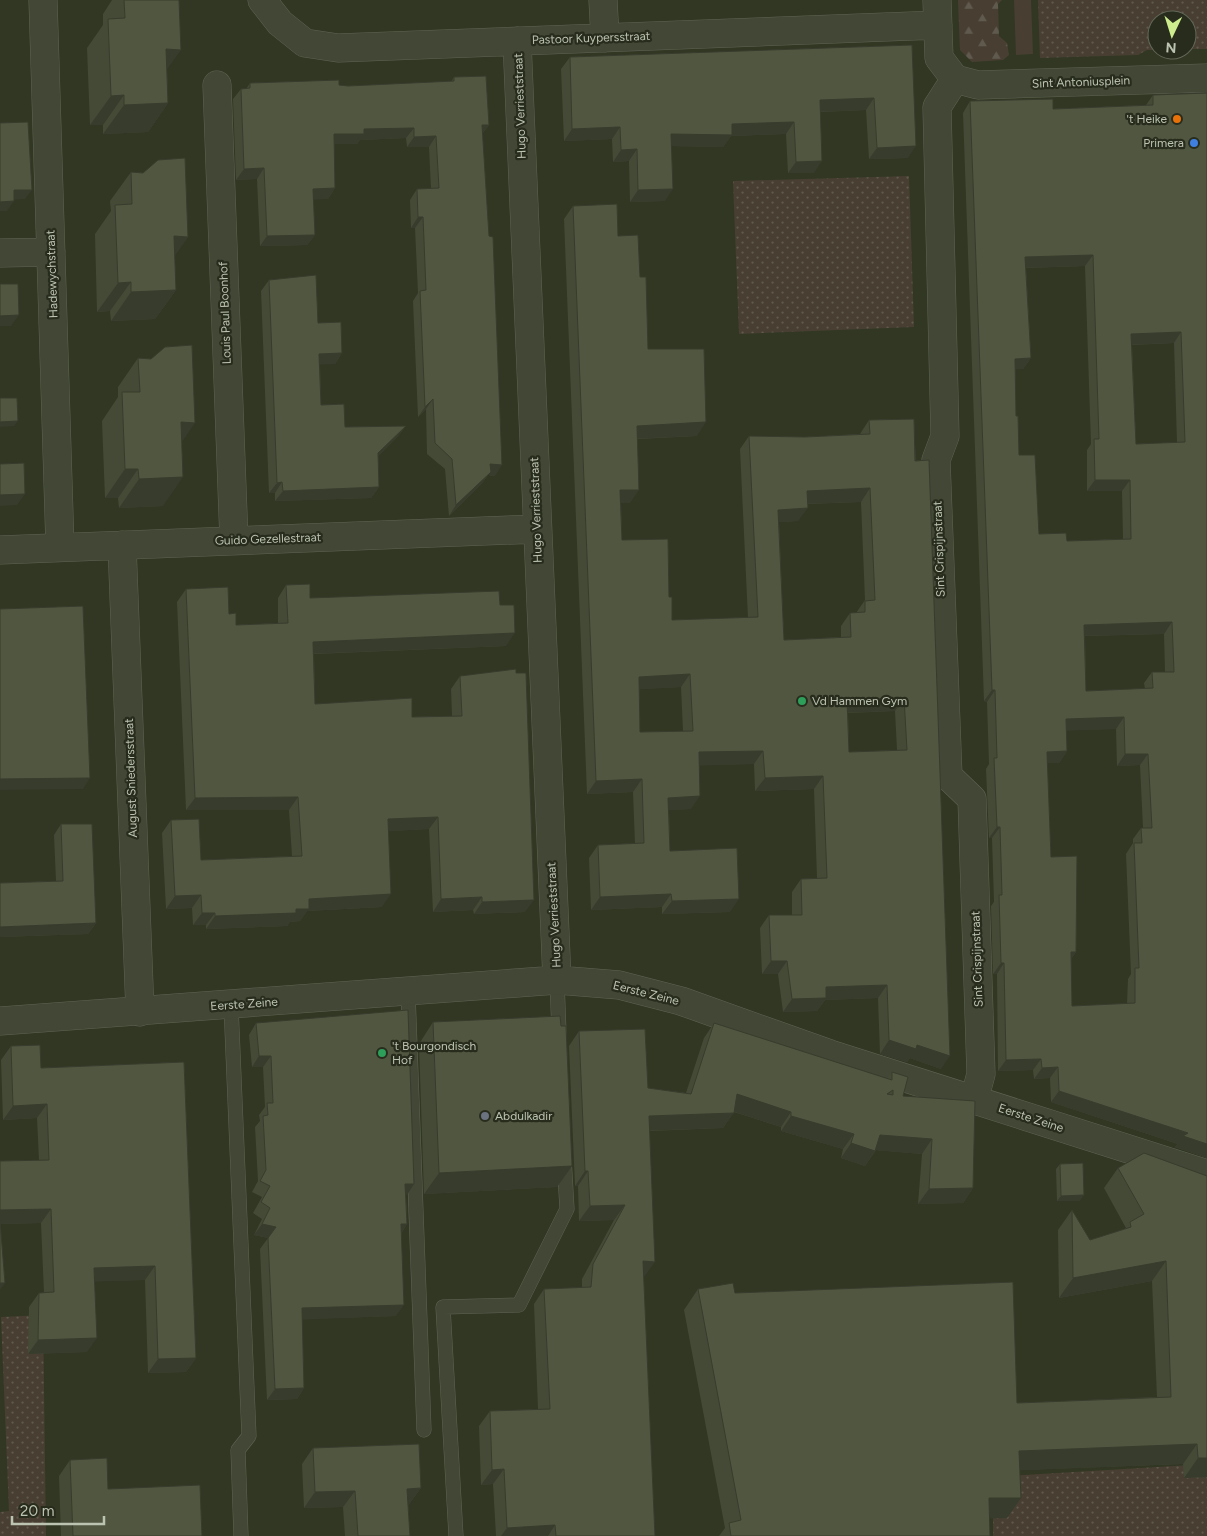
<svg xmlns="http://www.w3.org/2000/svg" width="1207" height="1536" font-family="Figtree,sans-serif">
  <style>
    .grass { fill: url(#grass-dots) }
    .forest { fill: url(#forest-firs) }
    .garden { fill: #483f32 }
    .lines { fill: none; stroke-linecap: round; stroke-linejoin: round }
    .service-casing { stroke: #606554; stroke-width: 15 }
    .minor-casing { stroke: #606554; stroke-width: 29 }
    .service { stroke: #424736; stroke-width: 14 }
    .minor { stroke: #424736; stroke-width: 28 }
    .wall { fill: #454a37; fill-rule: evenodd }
    .shaded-wall { fill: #383c2d }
    .building { fill: #505640; stroke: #383c2d; fill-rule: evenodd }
    .food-dot { fill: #e8710a; stroke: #272c1c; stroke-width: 2 }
    .shop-dot { fill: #3f7fe0; stroke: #272c1c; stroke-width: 2 }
    .leisure-dot { fill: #2e9e5b; stroke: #272c1c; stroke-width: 2 }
    .worship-dot { fill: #6b7280; stroke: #272c1c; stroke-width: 2 }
    .labels { text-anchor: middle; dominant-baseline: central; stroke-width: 4.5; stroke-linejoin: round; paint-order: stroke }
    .street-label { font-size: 12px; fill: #bdc3b1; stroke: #272c1c }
    .poi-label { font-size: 12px; fill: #bdc3b1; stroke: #272c1c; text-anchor: start }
  </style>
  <defs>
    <pattern id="grass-dots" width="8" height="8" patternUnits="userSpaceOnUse" patternTransform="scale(1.25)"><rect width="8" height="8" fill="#483f32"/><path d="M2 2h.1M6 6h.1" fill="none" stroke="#60594d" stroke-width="1.8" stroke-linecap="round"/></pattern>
    <pattern id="forest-firs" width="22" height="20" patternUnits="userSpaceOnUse" patternTransform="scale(1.25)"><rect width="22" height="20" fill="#483f32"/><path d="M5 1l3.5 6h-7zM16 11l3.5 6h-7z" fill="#60594d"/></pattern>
  </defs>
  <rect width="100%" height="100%" fill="#313723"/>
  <path class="grass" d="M1038 0H1207V49H1187V20H1157V50H1147L1138 55 1040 58Z
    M909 176 914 327 739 334 733 181Z
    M43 1315 46 1536H0V1512L9 1511 1 1317Z
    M1207 1464V1536H993V1477Z"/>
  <path class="forest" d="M958 0H1002L998 4 999 36 1007 43 1009 55 1003 60 972 62 960 50Z"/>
  <path class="garden" d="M1014 0H1031L1033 54 1016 55Z"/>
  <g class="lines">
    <g class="service-casing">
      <path id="service" d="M557 980 559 1033
        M408 992 424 1430
        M231 1005 249 1436 238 1450 241 1536
        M456 1536 443 1307 519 1305 567 1209 564 1157"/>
    </g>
    <g class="minor-casing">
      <path id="minor" d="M43 0 60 547
        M262 0 280 23 305 43 338 48 938 25
        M603 0 605 38
        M937 0 939 58 955 79
        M517 41 557 980
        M955 79 937 107 945 436 936 460 948 776 972 799 981 1074 974 1100
        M955 79 978 85 1207 78
        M217 85 234 541
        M0 253 51 252
        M122 545 140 1012
        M0 550 537 529
        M0 1021 557 980 619 985 681 1001 830 1054 1207 1174"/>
    </g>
    <use href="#service" class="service"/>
    <use href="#minor" class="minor"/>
  </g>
  <path class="wall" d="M112 0H179L167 69 168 103 148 132 103 134V125H90L87 48 103 25V14Z
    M912 45 908 158 869 159 866 110 820 112 814 173H788L786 134 731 136 723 147 671 146 665 201 630 202 629 161 613 162 612 139 564 141 561 69 570 57Z
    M454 77 489 125 482 134 495 476 488 475 483 482 449 516 445 469 427 454 426 409 418 417 413 301 418 293 415 228H411L410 200 417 189H431L429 147H407L406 138 360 140 357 144H334L335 188 328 199H313L315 235 307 245 260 246 257 179 236 180 233 99 241 89H246L250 83 348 86 451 82Z
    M1207 93V1158L1175 1147 1178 1144 1051 1102 1050 1078 1034 1079 1033 1070 998 1071 997 974H993L991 906 994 902 992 838H989L986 769 989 764 987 702 984 701 963 113 970 101 1053 109 1146 105 1153 95ZM1085 266 1091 444 1087 450V491H1122L1123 539 1067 541 1039 534 1019 455 1016 416 1015 369H1023L1031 358 1026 268ZM1174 343 1177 443 1136 444 1132 345ZM1164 634 1165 672H1152L1144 683 1145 689 1086 691 1085 636ZM1116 729 1117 766 1140 765 1143 828H1141L1133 839V843L1126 854 1131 974 1128 979 1127 1004 1072 1006 1071 959 1076 952 1051 857 1047 763H1059L1067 751 1066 730Z
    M131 172 188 237 174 256 176 290 155 319 111 321 110 311 97 312 95 234 111 211 110 201Z
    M573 206 618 236 640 277 648 349 697 436 638 439 630 503H621L622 540 669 597 672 620 748 618 740 449 749 436 805 437 860 434 869 420 914 419 941 1069 910 1058 907 1062 880 1054 878 998 825 1000 817 1011 783 1012 778 974H762L760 928 769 915H792V892L801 879 817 878 814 789 755 791 754 764 699 765 691 809 669 810 670 851 730 912 662 914V907L591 910 589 858 598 845 635 844 633 792 587 794 564 219ZM861 502 865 600 856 613H850L841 626V637L784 640 779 522 798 521 807 504ZM681 687 683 731 640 732 639 689ZM895 711 897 750 849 752 848 713Z
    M269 280 318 323 342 353 335 364H320L321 405 345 427 406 426 398 436 378 456 379 487 371 498 275 501V493H269L261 291Z
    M138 358 182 443 163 506 119 508 118 498H105L102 421 118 397V387Z
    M286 585 310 598 500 605 506 646 314 654 315 704 412 717 452 716 451 689 460 676 525 912 474 914 473 910 433 912 429 829 388 831 382 907 307 911 300 921 290 922 287 926 206 929V925H193L192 908 166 909 162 833 171 820 201 860 292 856 289 810H186L177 602 186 589 229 614 236 625 278 623V598Z
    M61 824 96 923 88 934 0 937V883L56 881 54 835Z
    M433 1022 572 1166 557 1187 424 1194 419 1044Z
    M256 1023 407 1195H406L407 1224 402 1232 396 1316 302 1319 304 1388 297 1399 267 1400 260 1249 268 1238 254 1235 262 1219 253 1213 262 1197 252 1192 258 1181 255 1127 260 1121 259 1115 265 1107 263 1067H252L249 1035Z
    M714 1023 887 1078 892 1072 903 1096 973 1188 963 1203 918 1204 922 1154 876 1150 865 1166 841 1158 843 1149 781 1131V1127L734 1112 723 1128 650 1131 644 1277H643L655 1536H496L493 1484 481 1485 479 1426 490 1411 538 1409 534 1304 544 1289 582 1288V1279L614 1220 579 1221 578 1186H575L569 1046 579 1031 648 1088 686 1093 704 1038Z
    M11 1046 41 1068 184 1062 196 1358 186 1372 148 1373 145 1280 94 1281 87 1352 28 1354 29 1307 39 1293H44L41 1223 0 1224V1290V1161L39 1160 37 1118 3 1120 1 1060Z
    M1060 1164 1080 1201H1057L1056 1169Z
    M1118 1168 1207 1176V1477L1184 1478 1183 1464 1020 1470 1007 1518H989L990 1536H719L725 1528 684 1310 698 1289 735 1293 1017 1403 1157 1397 1152 1281 1059 1298 1058 1230 1072 1210 1090 1240 1125 1229 1126 1228 1104 1188Z
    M313 1448 421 1488 409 1504 408 1505 410 1536H345L343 1507 304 1508 302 1464Z
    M70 1460 108 1489 202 1536H61L59 1476Z"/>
  <path class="shaded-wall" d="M166 49 181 50 160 79Z
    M124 95 103 125H90L111 96Z
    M874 98 866 110 812 112 820 100Z
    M168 103 148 132 103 134 124 105Z
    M794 122 786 134 731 136 723 147 663 146 671 134 732 124Z
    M482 125H489L481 135Z
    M620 127 612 139 564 141 572 129Z
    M414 128 406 138 360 140 357 144H326L334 134 364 129Z
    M436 136 429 147H407L414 137Z
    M916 146 908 158 869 159 877 148Z
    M637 149 629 161 613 162 621 150Z
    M822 161 814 173H788L796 162Z
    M264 168 257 179 236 180 244 169Z
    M335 188 328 199 306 200 313 189Z
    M673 189 665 201 630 202 638 190Z
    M14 190H32L25 199 7 200Z
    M14 201 7 211H0V202Z
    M418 217H423L415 228H411Z
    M315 235 307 245 260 246 267 236Z
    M174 236 188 237 168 266Z
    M1093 255 1085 266 1018 268 1025 257Z
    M131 282 110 311 97 312 118 283Z
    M176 290 155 319 111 321 131 292Z
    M19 315 11 326H0V316Z
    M1181 332 1174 343 1124 345 1131 334Z
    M342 353 335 364 312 365 319 354Z
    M1031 358 1023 369 1007 370 1015 359Z
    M433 399 426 409 418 417 425 407Z
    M18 421 14 426 0 427V422Z
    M181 422 195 423 175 452Z
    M706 422 697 436 628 439 637 426Z
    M406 426 398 436 370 464 378 453Z
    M490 464 502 465 495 476 488 475 483 482 449 516 456 505Z
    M125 469H138L118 498H105Z
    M183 477 163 506 119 508 139 479Z
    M1095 480H1130L1122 491H1087Z
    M282 482 275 493H269L277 483Z
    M379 487 371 498 275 501 283 491Z
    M870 488 861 502 798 504 807 491Z
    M620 490H639L630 503H611Z
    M25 494 17 505 0 506V495Z
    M808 508 798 521 769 523 778 510Z
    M1172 622 1164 634 1076 636 1084 625Z
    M515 633 506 646 304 654 313 642Z
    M690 674 681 687 630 690 639 677Z
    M992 690H995L987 702 984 701Z
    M904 698 895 711 838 713 847 700Z
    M1124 717 1116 729 1058 731 1066 719Z
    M763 751 754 764 689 766 699 752Z
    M1067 751 1059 763H1039L1047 752Z
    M1125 754H1148L1140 765 1117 766Z
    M823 776 814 789 755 791 765 778Z
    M90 778 83 789 0 790V779Z
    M642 779 633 792 587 794 596 781Z
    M700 796 691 809 659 811 668 798Z
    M298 797 289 810H186L195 798Z
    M438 817 429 829 379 832 388 819Z
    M997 827H1000L992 838H989Z
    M391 894 382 907 307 911 300 921 290 922 287 926 206 929 215 916 296 909 309 899Z
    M671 894 662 907 591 910 600 897Z
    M201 895 192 908 166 909 175 896Z
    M482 897 473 910 433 912 441 899Z
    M739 899 730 912 662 914 672 901Z
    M534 900 525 912 474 914 482 902Z
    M202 913H215L206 925H193Z
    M96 923 88 934 0 937V927Z
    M1071 952H1076L1068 963Z
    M771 961H787L778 974H762Z
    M1001 963H1004L997 974H993Z
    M887 985 878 998 825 1000 817 1011 783 1012 792 999 826 987Z
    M889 1040 917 1045 950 1056 941 1069 910 1058 907 1062 880 1054Z
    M259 1056H271L263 1067H252Z
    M1041 1059 1033 1070 998 1071 1006 1060Z
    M1058 1067 1050 1078 1034 1079 1042 1068Z
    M1059 1091 1188 1133 1207 1144V1158L1175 1147 1178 1144 1051 1102Z
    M737 1094 791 1112 781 1127 726 1109Z
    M47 1104 37 1118 3 1120 13 1106Z
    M734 1113 723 1128 639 1131 649 1116Z
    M791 1116 854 1134 843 1149 781 1131Z
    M880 1135 932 1139 922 1154 872 1150 875 1151 865 1166 841 1158 851 1143Z
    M572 1166 557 1187 424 1194 439 1173Z
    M585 1171H588L578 1186H575Z
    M405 1184H414L407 1195H398Z
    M973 1188 963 1203 918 1204 929 1189Z
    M1084 1195 1080 1201H1057L1061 1196Z
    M625 1205 614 1220 579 1221 590 1206Z
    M51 1209 41 1223 0 1224V1210Z
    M262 1224 276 1227 268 1238 254 1235Z
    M401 1224H407L400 1235Z
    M643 1261 655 1262 644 1277 632 1276Z
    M1166 1261 1152 1281 1059 1298 1073 1278Z
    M155 1266 145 1280 84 1282 94 1268Z
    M0 1283H5L0 1290Z
    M404 1305 396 1316 294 1320 302 1308Z
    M97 1338 87 1352 28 1354 38 1340Z
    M196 1358 186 1372 148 1373 158 1359Z
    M304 1388 297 1399 267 1400 275 1389Z
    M1197 1444 1183 1464 1005 1471 1019 1451Z
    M1198 1458H1207V1477L1184 1478Z
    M504 1469 493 1484 481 1485 492 1470Z
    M421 1488 409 1504 395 1505 407 1489Z
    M355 1491 343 1507 304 1508 315 1492Z
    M989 1498H1021L1007 1518 975 1519Z
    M555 1525 548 1536H501L507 1528Z"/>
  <path class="building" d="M124 0H179L181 50 166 49 168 103 124 105V95L111 96 108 19 125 18Z
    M912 45 916 146 877 148 874 98 820 100 822 161 796 162 794 122 732 124V135L671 134 673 189 638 190 637 149 621 150 620 127 572 129 570 57Z
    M486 76 489 125H482L489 236 493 237 502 465 490 464 491 472 456 505 452 459 435 443 433 399 425 407 420 291 426 290 423 217H418L417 189 439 188 436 136 414 137V128L364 129V134H334L335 188 313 189 315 235 267 236 264 168 244 169 241 89 250 88V83L339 80V85L348 86 454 81V77Z
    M1207 93V1144L1183 1136 1188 1133 1059 1091 1058 1067 1042 1068 1041 1059 1006 1060 1004 963H1001L999 895H1002L1000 827H997L994 758H997L995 690H992L970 101 1053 99V109L1153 105V95ZM1093 255 1099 439H1094L1095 480H1130L1131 539 1067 541 1066 533 1039 534 1035 455H1019L1018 416H1016L1015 359 1031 358 1025 257ZM1181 332 1185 442 1136 444 1131 334ZM1172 622 1174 672H1152L1153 688 1086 691 1084 625ZM1124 717 1125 754H1148L1152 828H1141L1142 843H1134L1139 968H1135V1003L1072 1006 1071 952H1076L1077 856 1051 857 1047 752 1067 751 1066 719Z
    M28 122 32 190H14V201L0 202V123Z
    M185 158 188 237 174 236 176 290 131 292V282L118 283 115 205 132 204 131 172 143 173 158 160Z
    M617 204 618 236 638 235 640 277H646L648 349H704L706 422 637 426 639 490H620L622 540 668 539 669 597H672V620L758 617 749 436 805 437 870 434 869 420 914 419 915 461 929 460 950 1056 917 1045 916 1049 889 1040 887 985 826 987V998L792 999 787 961H771L769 915H802L801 879 827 878 823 776 765 778 763 751 699 752 700 796 668 798 670 851 737 848 739 899 672 901 671 894 600 897 598 845 644 843 643 814 642 779 596 781 573 206ZM870 488 875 600 865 601V612L850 613 851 637 784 640 778 510 808 508 807 491ZM690 674 693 731 640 732 639 677ZM904 698 907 750 849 752 847 700Z
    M316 275 318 323 341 322 342 353 319 354 321 405 344 404 345 427 406 426 378 453 379 487 283 491 282 482 277 483 269 280Z
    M0 284H18L19 315 0 316Z
    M192 345 195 423 181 422 183 477 139 479 138 469H125L122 392H140L138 358 151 359 165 347Z
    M0 398H17L18 421 0 422Z
    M24 463 25 494 0 495V464Z
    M310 584V598L499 591 500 605H514L515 633 313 642 315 704 412 698V717L462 716 460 676 516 669V673H526L534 900 482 902V897L441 899 438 817 388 819 391 894 309 899V909H296V913L215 916V913H202L201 895 175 896 171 820 199 819 201 860 302 856 298 797 195 798 186 589 228 587 229 614 236 613V625L288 623 286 585Z
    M83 606 90 778 0 779V609Z
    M61 824H92L96 923 0 927V883L63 881Z
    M408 1010 414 1184H405L407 1224H401L404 1305 302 1308 304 1388 275 1389 268 1238 276 1227 262 1224 270 1208 261 1202 270 1186 260 1181 266 1170 263 1116 268 1115 267 1103H273L271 1056H259L256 1023Z
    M560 1016 561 1026H566L572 1166 439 1173 433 1022Z
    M714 1023 892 1080V1072L908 1077 903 1096 975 1101 973 1188 929 1189 932 1139 880 1135 875 1151 851 1143 854 1134 791 1116V1112L737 1094 734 1113 649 1116 655 1262 643 1261 655 1536H556L555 1525 507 1528 504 1469 492 1470 490 1411 550 1409 544 1289 591 1287 593 1264 625 1205 590 1206 588 1171H585L579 1031 645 1029 648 1088 691 1094ZM893 1090V1095L887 1094Z
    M40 1045 41 1068 184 1062 196 1358 158 1359 155 1266 94 1268 97 1338 38 1340 39 1293 54 1292 51 1209 0 1210V1161L49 1160 47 1104 13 1106 11 1046Z
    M1144 1153 1207 1176V1458H1198L1197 1444 1019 1451 1021 1498H989L990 1536H731L729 1523 741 1520 698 1289 733 1283 735 1293 1013 1282 1017 1403 1171 1397 1166 1261 1073 1278 1072 1210 1090 1240 1131 1227 1130 1222 1144 1214 1118 1168Z
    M1083 1163 1084 1195 1061 1196 1060 1164Z
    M0 1220 5 1283H0Z
    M419 1444 421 1488 407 1489 410 1536H358L355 1491 315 1492 313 1448Z
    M107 1458 108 1489 200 1485 202 1536H73L70 1460Z"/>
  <circle class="food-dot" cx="1177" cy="119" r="5"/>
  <circle class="shop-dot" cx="1194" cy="143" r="5"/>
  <g class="leisure-dot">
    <circle cx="802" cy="701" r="5"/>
    <circle cx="382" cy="1053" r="5"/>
  </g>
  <circle class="worship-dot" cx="485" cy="1116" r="5"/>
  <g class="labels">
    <g class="street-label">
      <text transform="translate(591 38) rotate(-2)">Pastoor Kuypersstraat</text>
      <text transform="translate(1081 82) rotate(-2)">Sint Antoniusplein</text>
      <text transform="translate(520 106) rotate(-92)">Hugo Verrieststraat</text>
      <text transform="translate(52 274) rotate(-92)">Hadewychstraat</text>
      <text transform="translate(225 313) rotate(-92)">Louis Paul Boonhof</text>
      <text transform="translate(536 510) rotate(-92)">Hugo Verrieststraat</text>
      <text transform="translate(268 539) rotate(-2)">Guido Gezellestraat</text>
      <text transform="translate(939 549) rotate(-92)">Sint Crispijnstraat</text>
      <text transform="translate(131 778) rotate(-92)">August Sniedersstraat</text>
      <text transform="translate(554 915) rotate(-93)">Hugo Verrieststraat</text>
      <text transform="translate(977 959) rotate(-92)">Sint Crispijnstraat</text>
      <text transform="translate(646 993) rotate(14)">Eerste Zeine</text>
      <text transform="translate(244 1004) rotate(-4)">Eerste Zeine</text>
      <text transform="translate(1031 1118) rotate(18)">Eerste Zeine</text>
    </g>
    <g class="poi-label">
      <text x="1167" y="119" text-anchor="end">'t Heike</text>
      <text x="1184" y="143" text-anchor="end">Primera</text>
      <text x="812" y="701">Vd Hammen Gym</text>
      <text x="392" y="1046">'t Bourgondisch<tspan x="392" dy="14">Hof</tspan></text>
      <text x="495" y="1116">Abdulkadir</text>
    </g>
  </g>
  <g transform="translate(1172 35) rotate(184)"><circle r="24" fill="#272c1c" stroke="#636858"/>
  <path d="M0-4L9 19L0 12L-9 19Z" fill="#ccec8d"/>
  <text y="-8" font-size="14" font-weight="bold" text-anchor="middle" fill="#bdc3b1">N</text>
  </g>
  <path d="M12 1516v8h92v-8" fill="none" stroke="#bdc3b1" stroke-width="2.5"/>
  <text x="20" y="1516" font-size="15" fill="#bdc3b1" stroke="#272c1c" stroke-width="4" paint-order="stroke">20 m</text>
</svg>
